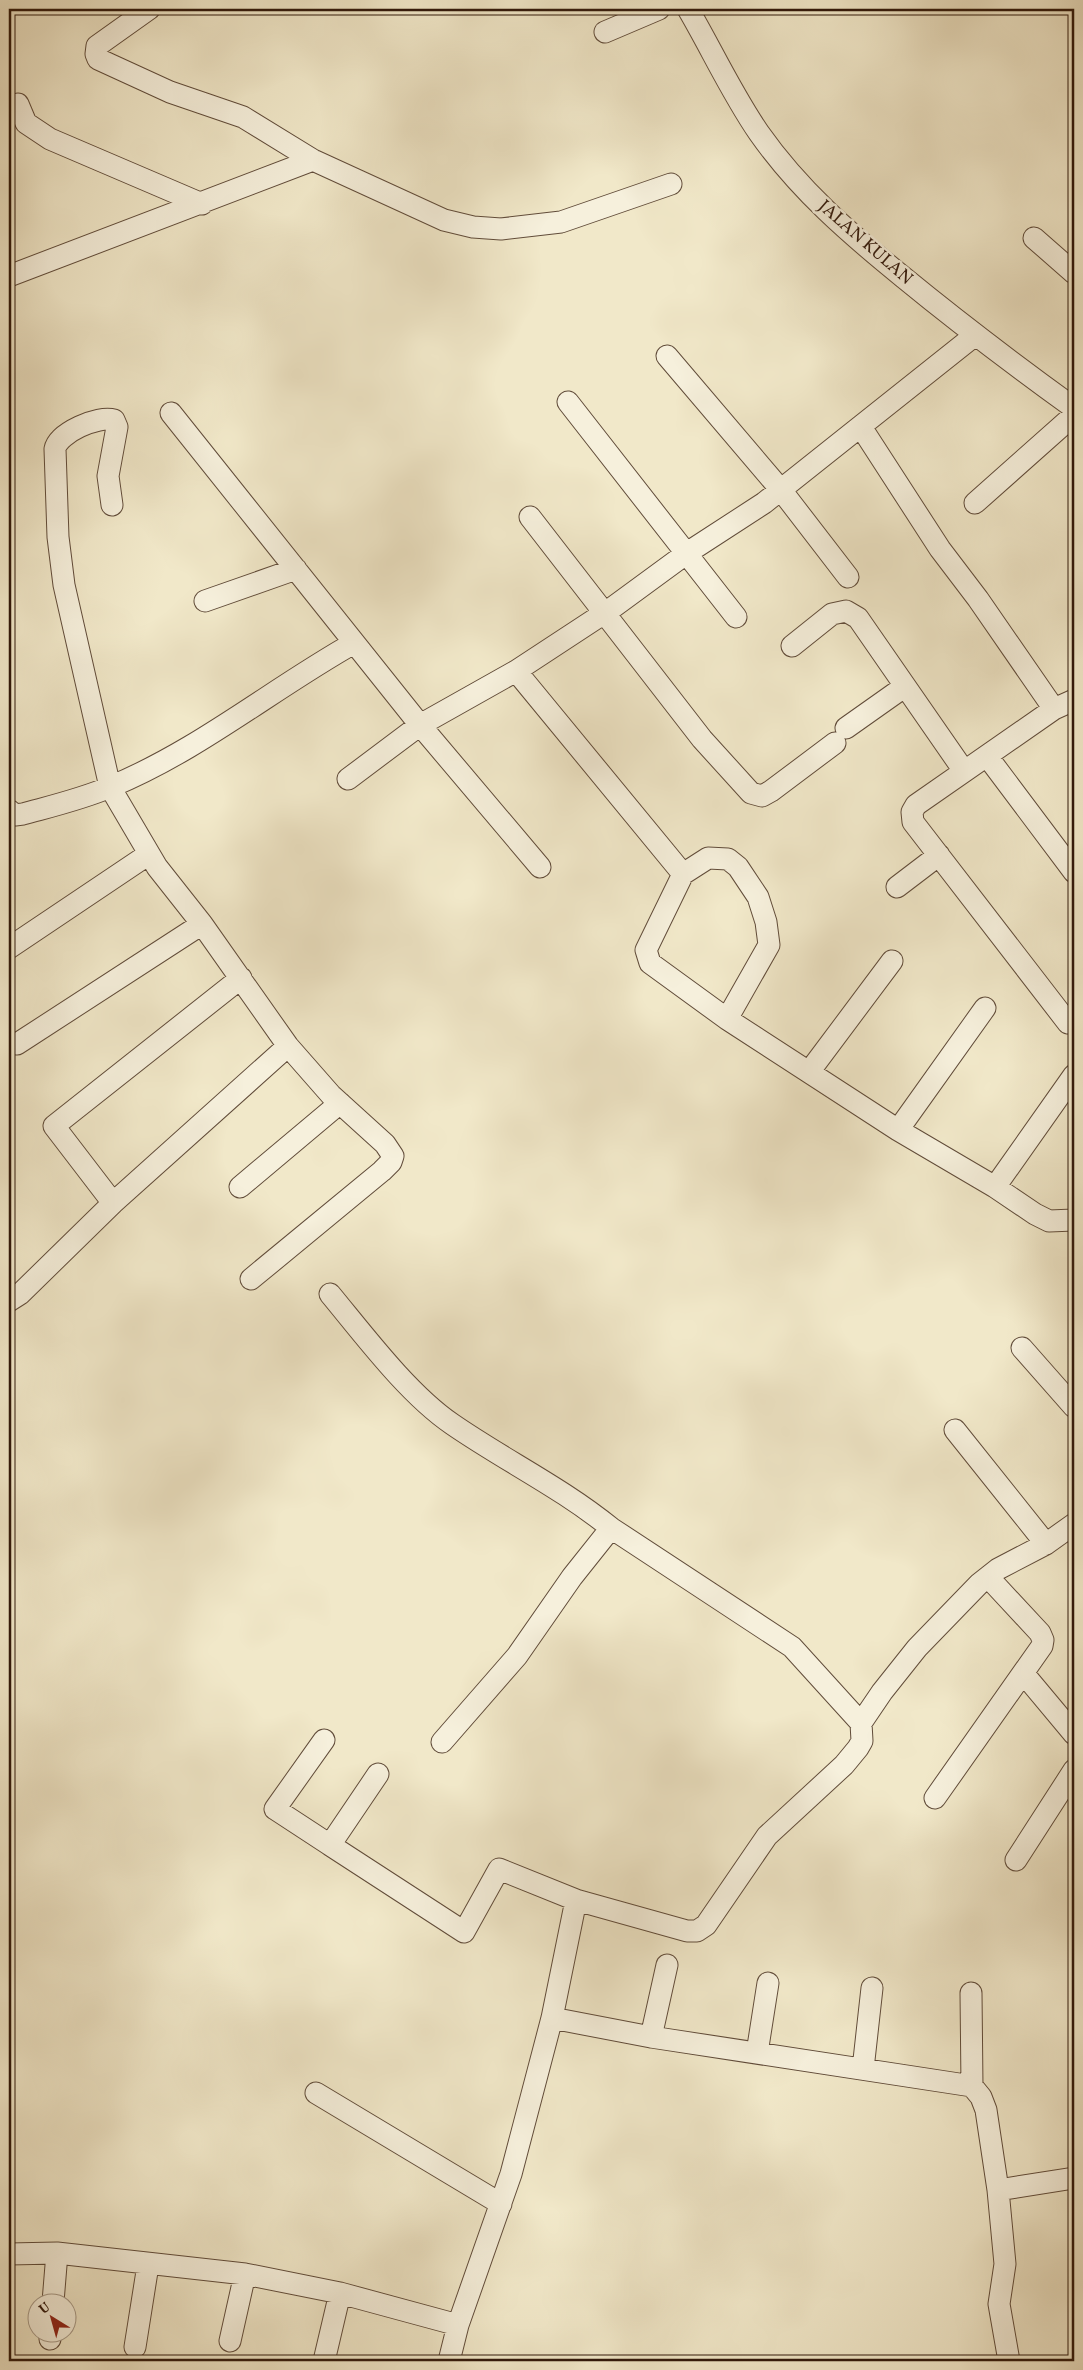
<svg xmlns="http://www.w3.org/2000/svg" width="1083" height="2370" font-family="Vollkorn,serif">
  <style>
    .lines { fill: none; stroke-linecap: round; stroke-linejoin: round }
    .minor-casing { stroke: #614c3a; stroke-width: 23 }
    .minor { stroke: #f6f0dc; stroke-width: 21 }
    .labels { text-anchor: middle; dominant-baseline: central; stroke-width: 5; stroke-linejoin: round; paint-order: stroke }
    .street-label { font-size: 18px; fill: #31180b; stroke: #f6f0dc }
  </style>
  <rect width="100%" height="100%" fill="#f1e8c9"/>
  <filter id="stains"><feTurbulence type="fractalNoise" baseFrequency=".004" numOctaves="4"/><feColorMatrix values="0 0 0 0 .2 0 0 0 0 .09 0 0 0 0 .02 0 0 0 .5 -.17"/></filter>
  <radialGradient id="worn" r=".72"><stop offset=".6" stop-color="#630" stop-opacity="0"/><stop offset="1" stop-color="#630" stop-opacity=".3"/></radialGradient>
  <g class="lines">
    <g class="minor-casing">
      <path id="minor" d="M149 9 97 46 96 54 98 59 170 92 243 117 313 160 444 220 473 227 501 229 561 222 671 184
        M688 9C712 50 732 94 759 133 799 190 850 234 903 277 959 323 1016 366 1074 408
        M605 32 659 9
        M18 104 26 123 50 139 202 204
        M1034 238 1074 273
        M9 276 313 160
        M667 356 781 490 848 577
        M568 402 736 617
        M171 413 420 725 540 867
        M861 427 940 549 978 599 1054 709 1074 700
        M975 503 1074 415
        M112 505 108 476 117 427 114 420C98 415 58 433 55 449L58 537 64 585 110 787 157 867 202 924 288 1046 331 1095 385 1144 393 1156 391 1162 382 1171 251 1279
        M530 517 702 739 751 793 762 796 771 791 835 743
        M205 601 296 569
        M792 646 832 614 846 611 858 618 964 771
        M516 671 683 874
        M1054 709 916 805 912 812 913 822 1068 1023
        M846 728 904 687
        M987 756 1074 872
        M348 779 420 725 516 671 612 608 687 553 764 503 974 336
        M9 810 15 815 23 814C52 806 82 799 110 787 198 751 272 689 354 643
        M897 887 939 855
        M9 948 149 854
        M727 1019 769 945 766 922 758 897 738 867 728 859 708 858 683 874 646 950 650 963 727 1019 898 1130 995 1187 1035 1214 1049 1221 1074 1220
        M17 1044 202 924
        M809 1072 892 961
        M898 1130 985 1008
        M240 1187 340 1103
        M995 1187 1074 1075
        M113 1203 54 1126 241 978
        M330 1294C364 1335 408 1394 452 1424 504 1460 562 1488 611 1528
        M9 1301 20 1294 113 1203 288 1046
        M1022 1348 1074 1407
        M955 1430 1046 1544
        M1023 1673 1074 1734
        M324 1740 275 1809 330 1845
        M442 1742 517 1656 572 1577 611 1528 792 1647 861 1723
        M378 1774 330 1845 464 1932 499 1869 576 1900
        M935 1798 1042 1646 1043 1640 1040 1633 988 1577
        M1016 1860 1074 1770
        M971 1993 972 2086 981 2097 986 2110 998 2190
        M552 2018 651 2037 972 2086
        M651 2037 667 1965
        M757 2053 768 1983
        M863 2069 872 1988
        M316 2093 501 2204
        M9 2254 57 2253 245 2274 340 2293 458 2325 511 2174 552 2018 576 1900 687 1931H697L706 1925 767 1836 844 1765 858 1748 862 1741 861 1723 882 1692 917 1648 979 1584 998 1569 1046 1544 1074 1524
        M53 2302 57 2253
        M50 2339 51 2332
        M230 2341 245 2274
        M135 2347 148 2265
        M324 2361 340 2293
        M449 2361 458 2325
        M1009 2361 999 2304 1005 2264 998 2190 1074 2178"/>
    </g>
    <use href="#minor" class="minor"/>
  </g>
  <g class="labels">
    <g class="street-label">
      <text transform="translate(865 243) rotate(41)">JALAN KULAN</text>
    </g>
  </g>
  <rect width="1083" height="2370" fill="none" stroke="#f1e8c9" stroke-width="30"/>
  <rect x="10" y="10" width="1063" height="2350" fill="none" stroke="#31180b" stroke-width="2.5"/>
  <rect x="15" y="15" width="1053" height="2340" fill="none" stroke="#31180b"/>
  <g transform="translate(52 2318) rotate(323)"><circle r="24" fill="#f6f0dc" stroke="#a79a88"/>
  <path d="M0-4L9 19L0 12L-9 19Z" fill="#8f2418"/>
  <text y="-8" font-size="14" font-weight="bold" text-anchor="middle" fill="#31180b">U</text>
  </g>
  <rect width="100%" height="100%" filter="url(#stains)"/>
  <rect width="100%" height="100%" fill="url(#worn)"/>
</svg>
